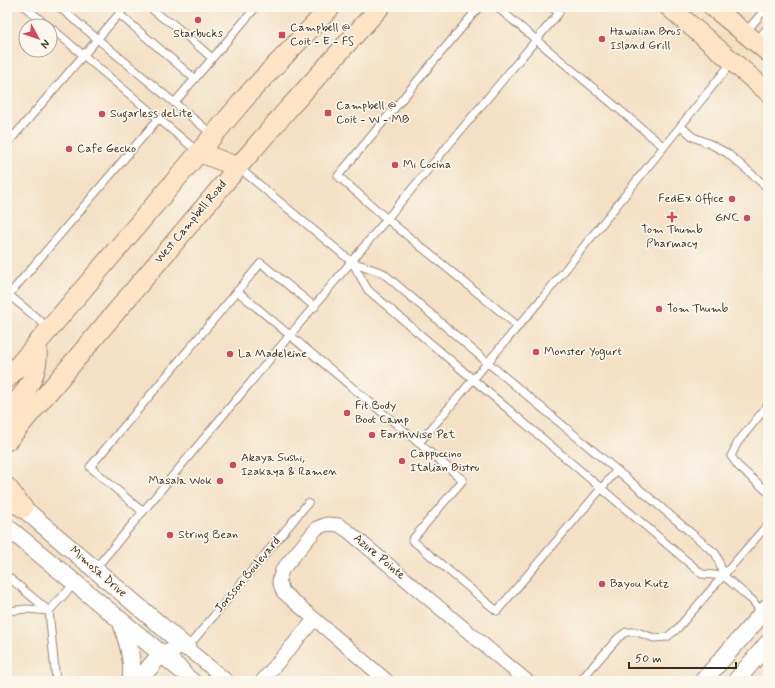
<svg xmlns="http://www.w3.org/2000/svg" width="775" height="688" font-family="Mynerve,sans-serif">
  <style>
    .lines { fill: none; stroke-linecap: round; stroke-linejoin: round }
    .service-casing { stroke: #988572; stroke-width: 9 }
    .minor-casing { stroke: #988572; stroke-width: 15 }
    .tertiary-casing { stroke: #988572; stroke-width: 19 }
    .secondary-casing { stroke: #988572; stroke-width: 21 }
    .service { stroke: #fff; stroke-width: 7 }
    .minor { stroke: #fff; stroke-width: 13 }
    .tertiary { stroke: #fff; stroke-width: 17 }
    .secondary { stroke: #ffe4c6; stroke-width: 19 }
    .poi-dot { fill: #d1495b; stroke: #fbf7ec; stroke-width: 1.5 }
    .labels { text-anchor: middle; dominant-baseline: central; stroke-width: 3.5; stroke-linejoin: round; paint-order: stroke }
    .poi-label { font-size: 12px; fill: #3b2a1e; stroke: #fbf7ec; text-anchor: start }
    .street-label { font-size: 12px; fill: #3b2a1e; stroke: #fbf7ec }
  </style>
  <rect width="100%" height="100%" fill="#fbf7ec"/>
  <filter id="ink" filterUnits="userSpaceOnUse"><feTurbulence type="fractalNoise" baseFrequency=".025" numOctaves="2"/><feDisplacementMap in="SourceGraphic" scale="8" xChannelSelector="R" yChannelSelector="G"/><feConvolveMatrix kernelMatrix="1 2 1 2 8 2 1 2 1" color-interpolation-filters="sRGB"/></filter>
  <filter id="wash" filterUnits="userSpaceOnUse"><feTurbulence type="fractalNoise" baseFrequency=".012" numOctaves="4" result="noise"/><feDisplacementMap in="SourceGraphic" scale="16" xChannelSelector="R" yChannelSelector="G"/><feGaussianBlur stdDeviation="0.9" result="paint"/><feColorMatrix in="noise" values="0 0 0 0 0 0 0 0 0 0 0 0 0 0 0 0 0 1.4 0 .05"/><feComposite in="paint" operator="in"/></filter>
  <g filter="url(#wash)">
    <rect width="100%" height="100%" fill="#f4e0c5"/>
  </g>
  <g filter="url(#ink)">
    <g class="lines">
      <g class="service-casing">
        <path id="service" d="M25 7 48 26
          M59 7 213 135
          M153 7V10L164 19 172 23 212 58
          M479 7 338 176 387 219 518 326
          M497 7 664 147
          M119 14 195 79
          M50 27 198 152
          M745 33 767 7
          M756 42 768 27
          M175 102 256 7
          M681 126 693 137 708 143 727 153 768 188
          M7 144 125 7
          M238 167 352 262 383 273 487 362 637 487 716 554 724 576 753 601 762 613
          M352 262 368 290 702 574 724 576
          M237 291 463 480 412 540 497 611 617 470
          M9 295 49 328
          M7 297 158 119
          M768 405 738 442 731 456 738 466 768 492
          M419 443 544 296 732 62
          M143 512 90 467 261 263 315 307
          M95 569 536 40 559 13 552 7
          M7 576 49 611 56 681
          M7 611 27 609 49 611 75 583
          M187 648 308 503
          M580 681 618 638 626 632H637L654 638 667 637 677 629 768 524"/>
      </g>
      <g class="minor-casing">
        <path id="minor" d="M187 648 227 681
          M181 670 194 681
          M262 681 314 620
          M387 681 283 592 279 581 282 570 317 528 327 524 339 525 348 531 527 681"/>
      </g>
      <g class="tertiary-casing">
        <path id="tertiary" d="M10 502 23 508 187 648
          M7 527 181 670
          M121 621C127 640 134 660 131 681
          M138 681 161 654 172 651
          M703 681 768 607
          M736 681 768 643"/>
      </g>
      <g class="secondary-casing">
        <path id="secondary" d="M669 7 768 92
          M713 7 768 52
          M198 152 238 167
          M7 379 251 91 331 7
          M7 414C18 401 33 384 36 366 38 359 37 350 37 343
          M7 441 238 167 288 109 380 7
          M7 487 23 508"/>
      </g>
      <use href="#service" class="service"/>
      <use href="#minor" class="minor"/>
      <use href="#tertiary" class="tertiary"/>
      <use href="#secondary" class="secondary"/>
    </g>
  </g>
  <g class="poi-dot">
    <circle cx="198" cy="20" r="4"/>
    <rect x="278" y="31" width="8" height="8" rx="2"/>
    <circle cx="602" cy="39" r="4"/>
    <rect x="324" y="109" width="8" height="8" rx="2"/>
    <circle cx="102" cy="114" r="4"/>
    <circle cx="69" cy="149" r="4"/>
    <circle cx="395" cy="165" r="4"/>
    <circle cx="732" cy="199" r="4"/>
    <path d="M670 211h4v4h4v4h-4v4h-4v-4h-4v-4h4z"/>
    <circle cx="747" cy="218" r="4"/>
    <circle cx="659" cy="309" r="4"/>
    <circle cx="536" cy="352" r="4"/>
    <circle cx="230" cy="354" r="4"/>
    <circle cx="347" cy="413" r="4"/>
    <circle cx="372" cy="435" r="4"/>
    <circle cx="402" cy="461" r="4"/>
    <circle cx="233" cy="465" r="4"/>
    <circle cx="220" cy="481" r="4"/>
    <circle cx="170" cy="535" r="4"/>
    <circle cx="602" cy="584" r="4"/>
  </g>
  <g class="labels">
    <g class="poi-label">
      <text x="290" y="28">Campbell @<tspan x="290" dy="14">Coit - E - FS</tspan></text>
      <text x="610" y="32">Hawaiian Bros<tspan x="610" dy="14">Island Grill</tspan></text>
      <text x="198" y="34" text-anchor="middle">Starbucks</text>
      <text x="336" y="106">Campbell @<tspan x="336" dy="14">Coit - W - MB</tspan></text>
      <text x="110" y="114">Sugarless deLite</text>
      <text x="77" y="149">Cafe Gecko</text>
      <text x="403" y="165">Mi Cocina</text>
      <text x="724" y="199" text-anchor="end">FedEx Office</text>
      <text x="739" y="218" text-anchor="end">GNC</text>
      <text x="672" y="230" text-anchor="middle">Tom Thumb<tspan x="672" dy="14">Pharmacy</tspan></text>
      <text x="667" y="309">Tom Thumb</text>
      <text x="544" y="352">Monster Yogurt</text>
      <text x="238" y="354">La Madeleine</text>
      <text x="355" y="406">Fit Body<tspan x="355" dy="14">Boot Camp</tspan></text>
      <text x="380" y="435">EarthWise Pet</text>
      <text x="410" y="454">Cappuccino<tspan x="410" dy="14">Italian Bistro</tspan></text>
      <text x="241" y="458">Akaya Sushi,<tspan x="241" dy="14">Izakaya &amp; Ramen</tspan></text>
      <text x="212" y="481" text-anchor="end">Masala Wok</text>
      <text x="178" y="535">String Bean</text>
      <text x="610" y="584">Bayou Kutz</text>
    </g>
    <g class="street-label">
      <text transform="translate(191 222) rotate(-50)">West Campbell Road</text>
      <text transform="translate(379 557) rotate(40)">Azure Pointe</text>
      <text transform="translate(98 572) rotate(41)">Mimosa Drive</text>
      <text transform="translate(248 575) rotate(-50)">Jonsson Boulevard</text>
    </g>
  </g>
  <rect width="775" height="688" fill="none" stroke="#fbf7ec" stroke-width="24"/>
  <g transform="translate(38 38) rotate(130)"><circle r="19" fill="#fbf7ec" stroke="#aea59a"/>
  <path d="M0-3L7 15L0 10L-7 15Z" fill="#d1495b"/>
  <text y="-6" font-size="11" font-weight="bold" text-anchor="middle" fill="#3b2a1e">N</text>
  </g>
  <path d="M629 662v6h107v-6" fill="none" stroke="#3b2a1e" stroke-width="2"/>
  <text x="635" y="662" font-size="12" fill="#3b2a1e" stroke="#fbf7ec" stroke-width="3" paint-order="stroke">50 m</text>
</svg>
